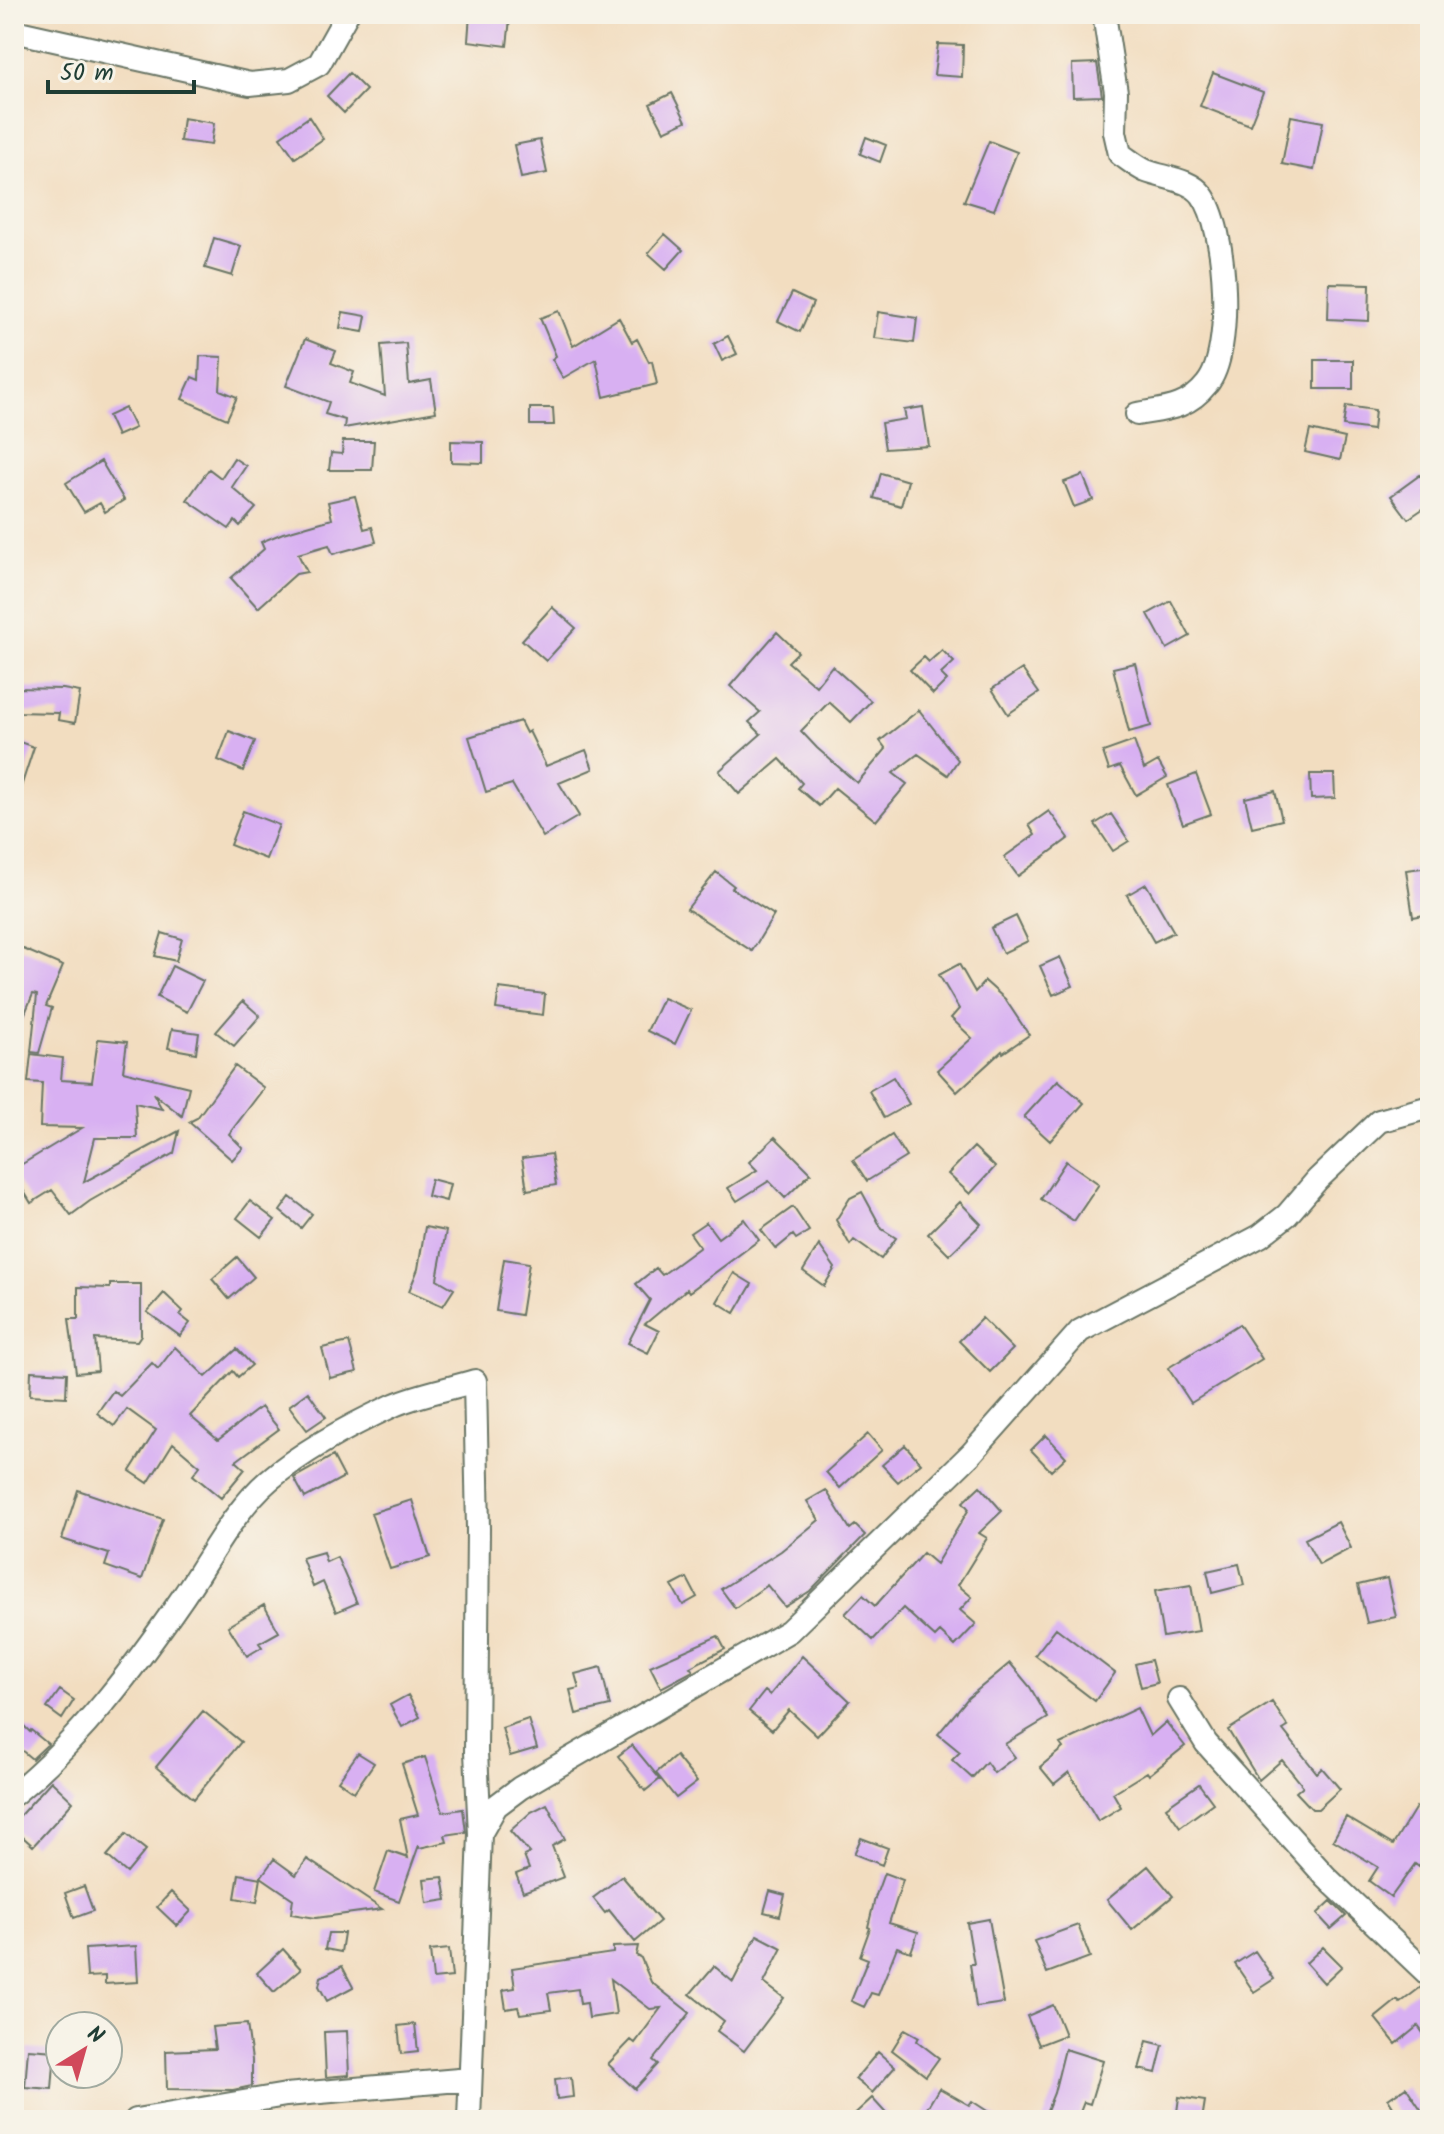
<svg xmlns="http://www.w3.org/2000/svg" width="1444" height="2134" font-family="Kalam,sans-serif">
  <style>
    .building { fill: #d8b0f2 }
    .lines { fill: none; stroke-linecap: round; stroke-linejoin: round }
    .street-casing { stroke: #697565; stroke-width: 26 }
    .street { stroke: #fff; stroke-width: 22 }
  </style>
  <rect width="100%" height="100%" fill="#f7f3e8"/>
  <filter id="ink" filterUnits="userSpaceOnUse"><feTurbulence type="fractalNoise" baseFrequency=".0125" numOctaves="2"/><feDisplacementMap in="SourceGraphic" scale="16" xChannelSelector="R" yChannelSelector="G"/><feConvolveMatrix kernelMatrix="1 2 1 2 8 2 1 2 1" color-interpolation-filters="sRGB"/></filter>
  <filter id="wash" filterUnits="userSpaceOnUse"><feTurbulence type="fractalNoise" baseFrequency=".006" numOctaves="4" result="noise"/><feDisplacementMap in="SourceGraphic" scale="32" xChannelSelector="R" yChannelSelector="G"/><feGaussianBlur stdDeviation="1.8" result="paint"/><feColorMatrix in="noise" values="0 0 0 0 0 0 0 0 0 0 0 0 0 0 0 0 0 1.4 0 .05"/><feComposite in="paint" operator="in"/></filter>
  <g filter="url(#wash)">
    <rect width="100%" height="100%" fill="#f2ddc0"/>
    <g id="blocks">
      <path class="building" d="M470 14 510 19 507 46 468 41Z
        M938 44 963 45 962 77 934 75Z
        M1097 63 1102 96 1073 97 1072 64Z
        M349 73 366 90 344 113 327 96Z
        M1213 73 1263 92 1250 125 1200 106Z
        M672 93 686 121 664 131 650 104Z
        M1291 116 1323 122 1314 170 1282 164Z
        M309 117 323 139 295 158 280 137Z
        M183 118 214 123 211 145 180 141Z
        M866 137 886 145 880 162 860 154Z
        M540 140 547 173 521 178 514 145Z
        M989 141 1017 152 994 210 964 201Z
        M665 234 683 250 666 269 648 253Z
        M214 238 241 246 232 276 205 268Z
        M1329 283 1370 284 1369 321 1328 319Z
        M792 293 813 303 800 332 778 321Z
        M559 311 573 346 619 318 632 342 637 339 649 362 652 361 657 384 604 397 596 359 563 378 552 359 556 356 540 318Z
        M343 312 366 316 363 332 340 328Z
        M878 312 917 318 914 343 874 338Z
        M728 336 737 354 722 361 714 344Z
        M305 339 336 351 331 363 354 372 350 383 385 396 381 345 406 343 409 384 431 380 436 412 344 428 345 420 325 414 329 402 286 386Z
        M200 356 222 357 220 390 237 397 227 419 182 399 192 377 199 380Z
        M1315 360H1353V389H1315Z
        M1346 406 1375 410 1373 430 1343 426Z
        M923 407 929 446 885 449 881 423 906 419 904 410Z
        M125 408 135 428 117 436 108 416Z
        M530 408H553L554 425H530Z
        M1310 430 1345 438 1340 460 1305 452Z
        M343 441H374L372 470H329L331 453 342 454Z
        M451 441 483 442V463L451 462Z
        M234 458 246 466 232 487 256 508 240 526 235 521 229 529 187 500 209 469 221 478Z
        M101 461 124 500 105 512 100 503 84 512 66 483Z
        M881 473 908 481 901 506 874 498Z
        M1083 475 1093 500 1074 507 1064 482Z
        M1420 475 1430 488V504L1408 519 1391 496Z
        M355 496 364 529 372 527 376 542 333 554 329 545 298 554 307 572 296 574 258 608 231 578 264 549 261 542 283 533 332 519 328 502Z
        M1171 601 1190 636 1167 649 1148 614Z
        M552 607 576 628 546 661 522 640Z
        M777 632 798 652 788 662 816 686 832 666 871 701 851 722 829 702 801 731 817 748 857 783 886 749 880 741 919 710 958 760 948 775 918 754 893 773 907 784 876 821 835 788 819 806 798 788 802 783 780 759 739 794 719 771 761 734 749 722 760 712 730 686Z
        M942 650 954 662 941 674 947 680 933 694 910 670 924 657 929 662Z
        M1135 663 1151 726 1129 732 1113 668Z
        M1022 669 1039 693 1008 714 992 689Z
        M14 688 63 689 80 692 75 723 58 720 59 713 14 712Z
        M520 721 526 733 529 731 546 766 586 750 593 769 559 783 579 816 543 837 512 784 486 792 469 737Z
        M229 731 255 741 243 771 218 760Z
        M14 740 34 747 17 799H14Z
        M1134 741 1144 769 1158 761 1167 777 1136 795 1120 766 1109 770 1103 752Z
        M1196 774 1211 814 1183 824 1168 785Z
        M1310 774H1334L1335 798 1311 799Z
        M1275 791 1282 820 1252 827 1245 798Z
        M243 811 279 825 266 859 230 845Z
        M1049 811 1069 838 1018 876 1004 857 1035 835 1029 825Z
        M1111 814 1129 841 1113 851 1095 824Z
        M1430 867V914L1413 917 1406 870Z
        M716 872 734 886 732 888 774 915 752 951 687 909Z
        M1146 884 1174 932 1154 942 1127 895Z
        M1016 916 1028 941 1003 953 991 928Z
        M162 933 182 939 176 961 155 956Z
        M21 948 63 966 46 1006 52 1008 39 1053 31 1052 37 995 33 994 14 1040V964Z
        M1060 957 1073 986 1053 995 1040 966Z
        M959 964 975 992 985 981 1005 999 1029 1035 1003 1053 1002 1051 957 1092 937 1070 972 1038 951 1018 959 1009 939 975Z
        M172 966 203 981 187 1012 157 997Z
        M499 988 545 994 543 1015 496 1009Z
        M663 998 691 1010 675 1044 647 1031Z
        M243 1001 260 1016 234 1046 216 1032Z
        M172 1029 199 1033 196 1053 168 1048Z
        M98 1039 127 1042 123 1071 189 1087 182 1116 153 1093 162 1109 135 1103 137 1138H95L84 1182 179 1131 174 1153 90 1201 71 1215 52 1190 31 1203 14 1175V1169L82 1128 40 1127 42 1083 28 1082 31 1054 63 1058 61 1080 92 1082Z
        M235 1066 264 1088 229 1134 243 1148 232 1160 189 1122 197 1118Z
        M893 1077 909 1104 884 1118 869 1091Z
        M1058 1080 1084 1103 1050 1141 1024 1117Z
        M892 1135 906 1157 867 1181 853 1160Z
        M775 1137 811 1173 785 1198 769 1181 737 1201 728 1188 757 1170 749 1162Z
        M974 1147 995 1167 970 1194 948 1174Z
        M551 1154 556 1185 527 1190 522 1158Z
        M1066 1161 1099 1184 1074 1221 1041 1199Z
        M431 1179 450 1184 446 1201 427 1196Z
        M862 1192 882 1229 896 1238 881 1259 854 1240 850 1245 836 1220 850 1198Z
        M290 1197 312 1214 301 1228 280 1211Z
        M250 1201 275 1220 261 1237 237 1218Z
        M960 1202 981 1224 949 1255 928 1234Z
        M793 1207 809 1231 796 1239 793 1235 776 1249 761 1230Z
        M744 1219 759 1240 689 1292 687 1289 645 1324 659 1331 648 1353 628 1343 650 1300 636 1284 656 1268 662 1275 700 1247 690 1233 706 1222 718 1238Z
        M425 1227 446 1231 437 1279 454 1289 443 1306 409 1291 418 1269Z
        M819 1245 835 1268 824 1286 803 1271Z
        M237 1257 254 1277 229 1299 212 1279Z
        M504 1259 529 1263 521 1315 496 1311Z
        M734 1273 752 1284 735 1313 717 1302Z
        M110 1284H141V1335L137 1341 95 1339 98 1371 76 1373 69 1319H78V1287L110 1288Z
        M164 1293 183 1311 180 1315 190 1323 180 1336 147 1312Z
        M982 1318 1013 1349 990 1372 959 1341Z
        M1239 1324 1262 1359 1191 1403 1168 1368Z
        M349 1342 357 1372 330 1378 322 1348Z
        M175 1347 206 1377 237 1349 252 1365 238 1377 233 1371 190 1416 218 1440 261 1407 279 1429 236 1461 245 1469 221 1498 193 1475 200 1466 173 1443 148 1483 130 1471 156 1430 127 1409 114 1426 97 1413 113 1391 120 1396 152 1363 158 1369Z
        M31 1371 67 1373 66 1397 30 1395Z
        M308 1392 326 1417 307 1430 289 1406Z
        M868 1434 882 1450 840 1488 826 1472Z
        M1046 1435 1066 1457 1051 1471 1031 1450Z
        M905 1445 921 1463 898 1482 882 1465Z
        M333 1456 344 1477 305 1498 294 1478Z
        M980 1486 1002 1511 979 1533 987 1538 958 1585 972 1597 960 1610 976 1624 955 1646 940 1632 935 1637 903 1608 873 1640 845 1614 863 1595 875 1606 923 1553 936 1564 969 1509 963 1502Z
        M78 1490 163 1519 142 1579 105 1566 109 1554 62 1539Z
        M826 1490 850 1529 855 1525 865 1535 810 1591 785 1607 767 1585 735 1608 721 1589 781 1551 819 1520 807 1501Z
        M412 1500 430 1557 390 1569 371 1513Z
        M1338 1522 1351 1548 1319 1565 1305 1539Z
        M323 1552 326 1562 337 1557 357 1603 336 1612 323 1582 313 1587 302 1558Z
        M1239 1564 1244 1585 1212 1593 1207 1571Z
        M687 1578 697 1597 683 1605 672 1586Z
        M1387 1578 1396 1617 1367 1623 1358 1585Z
        M1191 1585 1199 1631 1163 1637 1155 1591Z
        M264 1605 279 1632 259 1643 262 1647 247 1656 228 1626Z
        M1056 1628 1115 1673 1095 1701 1035 1655Z
        M718 1636 725 1649 690 1667 693 1671 661 1688 650 1666Z
        M802 1656 850 1701 817 1736 789 1710 772 1730 749 1711 765 1691 770 1695Z
        M1151 1660 1157 1683 1141 1687 1135 1664Z
        M1010 1663 1030 1687 1048 1718 1005 1744 1015 1757 994 1773 986 1762 972 1778 952 1760 960 1752 938 1734 968 1698Z
        M601 1667 610 1706 576 1714 570 1690 579 1688 575 1674Z
        M60 1690 74 1700 62 1719 47 1708Z
        M408 1695 420 1717 402 1727 390 1705Z
        M1272 1702 1288 1727 1283 1730 1317 1773 1322 1768 1340 1789 1318 1809H1312L1296 1792 1303 1786 1282 1760 1259 1780 1228 1730Z
        M1137 1708 1150 1736 1166 1722 1185 1746 1149 1775 1147 1772 1113 1793 1121 1807 1098 1821 1069 1772 1054 1784 1040 1767 1063 1748 1060 1744Z
        M203 1711 241 1742 194 1799 156 1767Z
        M14 1716 30 1732 31 1730 48 1744 32 1759 14 1744Z
        M528 1719 537 1748 510 1756 502 1728Z
        M632 1745 660 1779 645 1791 618 1756Z
        M358 1753 374 1763 354 1792 338 1781Z
        M676 1756 697 1782 676 1798 656 1773Z
        M425 1757 443 1812 463 1809 466 1832 445 1835 447 1842 419 1848V1845L399 1901 374 1892 388 1851 408 1858 400 1819 418 1815 402 1764Z
        M51 1781 73 1802 33 1846 14 1829V1822Z
        M1199 1784 1213 1803 1180 1827 1166 1807Z
        M547 1804 565 1839 552 1846 564 1877 523 1892 516 1874 529 1869 524 1856 530 1853 510 1831 531 1812Z
        M1416 1807 1430 1815V1849L1419 1867 1415 1864 1391 1897 1369 1881 1378 1867 1333 1840 1346 1817 1393 1845Z
        M126 1834 146 1850 127 1873 107 1856Z
        M861 1838 888 1848 882 1865 854 1854Z
        M274 1859 296 1875 307 1859 382 1909 316 1918 291 1914 293 1899 261 1877Z
        M1148 1866 1173 1896 1132 1930 1107 1900Z
        M884 1873 903 1880 889 1923 918 1932 911 1952 897 1947 878 1995 871 1993 864 2007 851 2001 868 1959 860 1956 870 1928 868 1927 875 1898Z
        M239 1874 261 1878 257 1902 235 1898Z
        M622 1876 660 1921 635 1942 609 1910 605 1913 593 1898Z
        M443 1877 447 1900 427 1903 424 1879Z
        M84 1886 93 1911 74 1918 65 1893Z
        M770 1891 785 1895 780 1916 764 1912Z
        M171 1892 191 1911 177 1926 157 1907Z
        M1331 1901 1346 1916 1331 1929 1317 1914Z
        M989 1919 1004 2003 976 2007 970 1964H974L967 1923Z
        M1078 1925 1090 1957 1047 1973 1034 1941Z
        M328 1933H344L341 1952 325 1949Z
        M757 1935 782 1948 764 1983 784 1998 744 2051 717 2031 724 2021 690 1994 714 1966 733 1982Z
        M136 1946 138 1982 105 1984V1976L87 1977 85 1949Z
        M638 1946 636 1955 641 1958 651 1982 690 2013 653 2060 658 2064 635 2089 608 2064 631 2040 635 2043 661 2008 650 2009 611 1979 616 2014 589 2018 587 2003 580 2004 578 1989 548 1993 551 2010 520 2014 518 2007 506 2009 503 1990 515 1988 512 1968 613 1953V1947Z
        M1323 1947 1342 1966 1324 1983 1306 1963Z
        M283 1949 301 1969 274 1992 257 1973Z
        M449 1949 452 1977 433 1979 430 1951Z
        M1255 1951 1274 1979 1254 1992 1235 1964Z
        M342 1966 353 1987 327 2001 319 1986 321 1977Z
        M1421 1987 1430 1990V2043L1418 2026 1396 2044 1375 2018 1397 2000 1400 2003Z
        M1053 2005 1065 2035 1039 2045 1027 2016Z
        M247 2024 252 2060V2086L233 2090 167 2089 166 2051 215 2049 212 2027Z
        M415 2024 418 2052 401 2054 398 2026Z
        M905 2029 919 2037 917 2041 939 2058 926 2076 892 2050Z
        M347 2031 349 2075 326 2077 324 2032Z
        M1147 2041 1163 2045 1156 2073 1139 2069Z
        M28 2049 55 2051 52 2089 25 2087Z
        M1065 2049 1103 2061 1090 2104 1084 2102 1077 2120H1043L1054 2093Z
        M878 2052 895 2067 872 2093 855 2079Z
        M571 2077 573 2097 557 2099 555 2079Z
        M1406 2087 1422 2111 1407 2120H1401L1388 2099Z
        M939 2088 969 2105 972 2101 1001 2120H920Z
        M1179 2097 1205 2101 1202 2120H1176Z
        M872 2098 892 2120H848Z"/>
    </g>
  </g>
  <g filter="url(#ink)">
    <use href="#blocks" fill-opacity="0" stroke="#697565" stroke-width="2"/>
    <g class="lines">
      <g class="street-casing">
        <path id="street" d="M1104 14 1116 92 1115 132 1120 154C1129 160 1137 167 1146 171 1164 178 1190 179 1202 195 1227 228 1234 352 1207 384 1187 409 1166 409 1137 414
          M14 31 250 84 289 80 319 64 347 14
          M1179 1699 1206 1743 1326 1877 1430 1976
          M14 1794C81 1739 134 1668 183 1597 210 1558 233 1511 269 1480 305 1449 351 1425 394 1405 419 1394 449 1389 475 1381L478 1529 476 1752 480 1834
          M136 2120 286 2095 470 2079
          M469 2120 480 1834 496 1806 520 1788 789 1631 971 1454 1080 1331 1260 1236 1287 1215 1317 1180 1379 1121 1430 1107"/>
      </g>
      <use href="#street" class="street"/>
    </g>
  </g>
  <rect width="1444" height="2134" fill="none" stroke="#f7f3e8" stroke-width="48"/>
  <g transform="translate(84 2050) rotate(37)"><circle r="38" fill="#f7f3e8" stroke="#a1aaa0" stroke-width="2"/>
  <path d="M0-6L14 30L0 20L-14 30Z" fill="#d1495b"/>
  <text y="-12" font-size="22" font-weight="bold" text-anchor="middle" fill="#1f3d34">N</text>
  </g>
  <path d="M48 80v12h146v-12" fill="none" stroke="#1f3d34" stroke-width="4"/>
  <text x="60" y="80" font-size="24" fill="#1f3d34" stroke="#f7f3e8" stroke-width="6" paint-order="stroke">50 m</text>
</svg>
